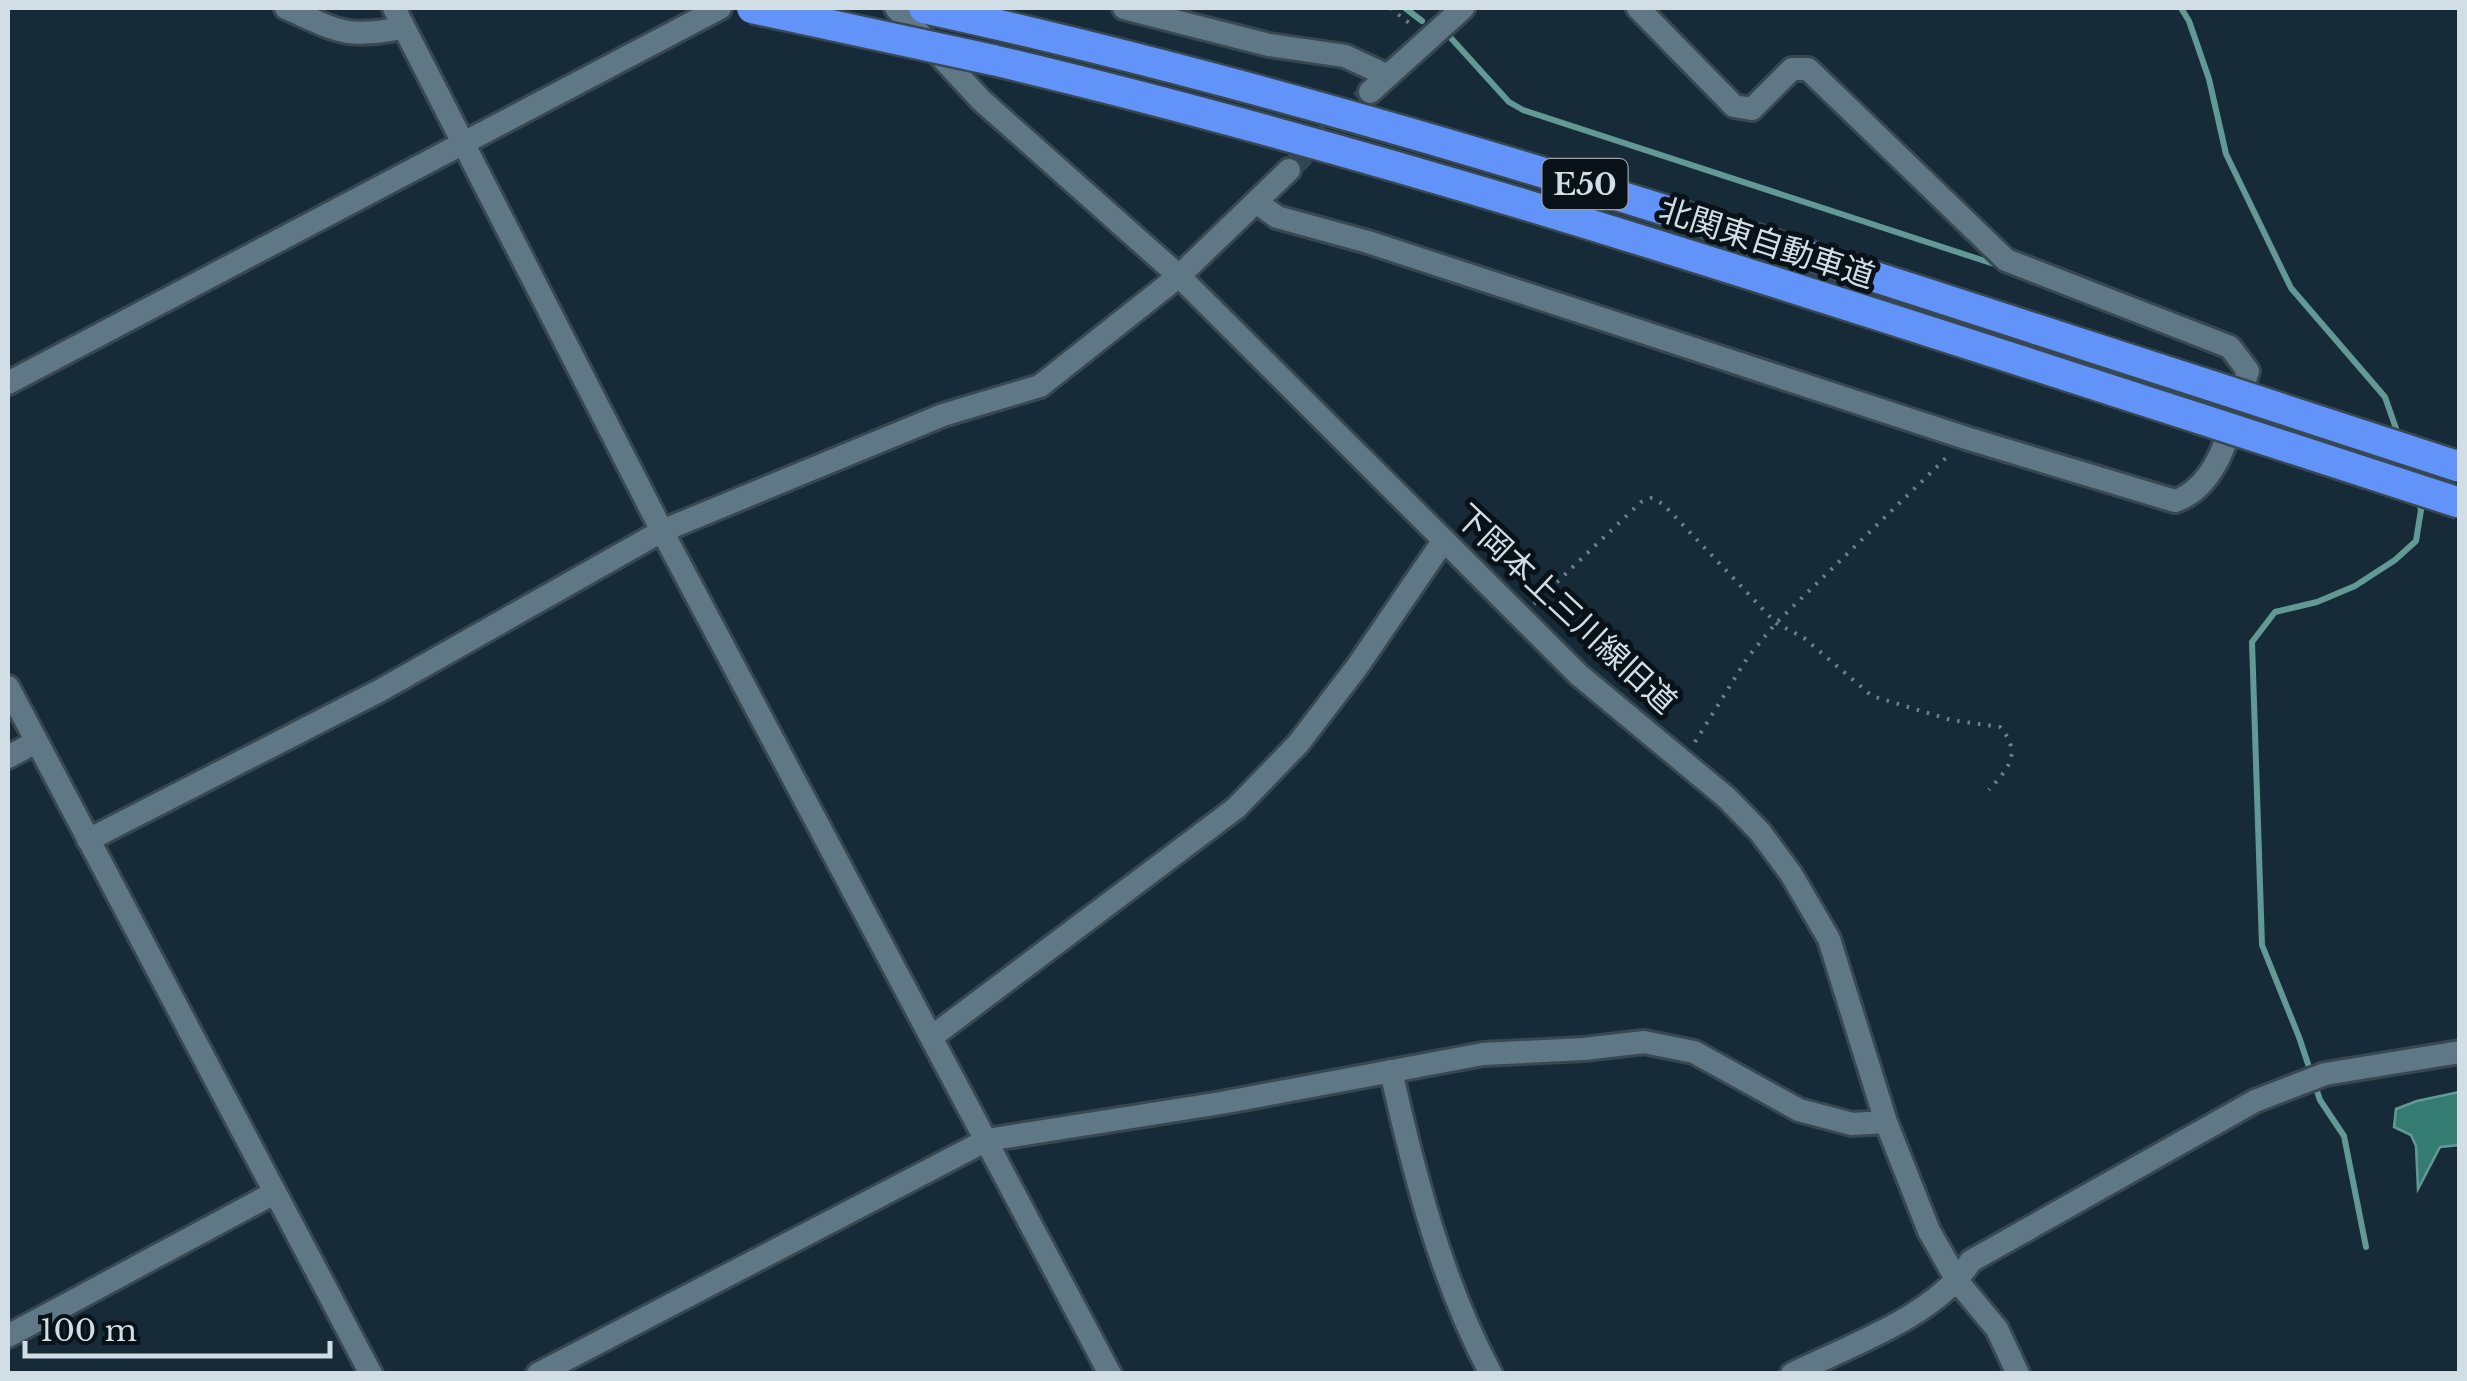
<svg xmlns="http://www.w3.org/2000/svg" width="2467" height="1381" font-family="'Libre Baskerville','Noto Sans JP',serif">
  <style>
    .water { fill: #347c72; stroke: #639995; stroke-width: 2.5 }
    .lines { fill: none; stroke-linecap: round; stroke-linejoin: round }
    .stream { stroke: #639995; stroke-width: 6 }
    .minor-tunnel { stroke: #324651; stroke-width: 22; stroke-dasharray: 22 11; stroke-linecap: butt }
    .minor-casing { stroke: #374852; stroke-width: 28 }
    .motorway-casing { stroke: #374852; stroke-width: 35 }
    .path { stroke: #70818b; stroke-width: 4; stroke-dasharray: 2.5 8; stroke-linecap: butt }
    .minor { stroke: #607785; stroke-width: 22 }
    .motorway { stroke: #6293f8; stroke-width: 30 }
    .motorway-bridge-casing { stroke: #374852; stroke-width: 35; stroke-linecap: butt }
    .motorway-bridge { stroke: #6293f8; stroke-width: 30 }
    .labels { text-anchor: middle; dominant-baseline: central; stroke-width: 10; stroke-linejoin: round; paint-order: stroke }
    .shield { fill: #091218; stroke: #95a1a8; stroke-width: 2.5 }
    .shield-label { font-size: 30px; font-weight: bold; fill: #d1dee6 }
    .street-label { font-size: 32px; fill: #d1dee6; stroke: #091218 }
  </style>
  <rect width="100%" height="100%" fill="#162b37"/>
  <path class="water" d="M2459 1092V1145L2440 1147 2418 1189 2416 1146 2411 1135 2394 1127 2396 1109 2417 1101Z"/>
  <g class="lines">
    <path class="stream" d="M1405 8 1422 21
      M2181 8 2189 21 2209 79 2226 154 2291 288 2385 397 2399 437
      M1450 37 1509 102 1523 110 1994 264
      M2366 1247 2344 1136 2320 1100 2299 1037 2262 945 2252 642 2275 612 2317 602 2355 586 2395 560 2416 541 2421 510 2418 501"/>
    <path class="minor-tunnel" d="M1289 170 1370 92"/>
    <g class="minor-casing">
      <path id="minor" d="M286 8C338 31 345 39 402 28
        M394 8 662 531 1110 1374
        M896 8 981 100 1179 276 1579 675 1727 798 1760 832 1791 874 1829 939 1886 1122 1929 1231 1958 1282 1997 1329 2018 1374
        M1124 8 1269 45 1345 56 1386 75
        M1370 92 1463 8
        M1256 202 1277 217 1368 242 1966 438 2175 501C2223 485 2233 415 2248 371L2230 347 2006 260 1808 69H1792L1752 109 1734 106 1638 8
        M8 383 720 8
        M8 687 371 1374
        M8 757 36 742
        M88 840 381 690 662 531 943 415 1040 386 1179 276 1289 170
        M933 1036 1236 808 1298 744 1357 667 1444 540
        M1391 1071C1414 1174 1441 1280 1491 1374
        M8 1336 274 1193
        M538 1374 987 1140 1221 1103 1483 1054 1584 1049 1644 1042 1694 1052 1799 1110 1852 1124 1886 1122
        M1792 1374C1850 1345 1935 1317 1971 1261L2255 1101 2325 1074 2460 1052"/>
    </g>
    <g class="motorway-casing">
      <path id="motorway" d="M924 8C1362 104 1786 249 2212 386
        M993 60C1402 157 1800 290 2201 419"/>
    </g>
    <path class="path" d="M1390 8 1413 26
      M1534 604 1641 502 1651 498 1663 504 1776 623 1804 638 1872 696 1951 720 2000 727C2023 754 2008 768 1989 790
      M1695 742 1748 657 1776 623 1949 455"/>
    <use href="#minor" class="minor"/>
    <use href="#motorway" class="motorway"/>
    <g class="motorway-bridge-casing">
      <path id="motorway-bridge" d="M752 8 993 60
        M2212 386 2460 467
        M2201 419 2460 503"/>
    </g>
    <use href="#motorway-bridge" class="motorway-bridge"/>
  </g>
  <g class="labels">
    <rect class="shield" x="1542.5" y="159" width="85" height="50" rx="8"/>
    <g class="shield-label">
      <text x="1585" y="184">E50</text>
    </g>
    <g class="street-label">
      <text transform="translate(1767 243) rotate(18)">北関東自動車道</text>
      <text transform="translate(1566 609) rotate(43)">下岡本上三川線旧道</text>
    </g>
  </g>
  <rect width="2467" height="1381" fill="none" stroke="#d1dee6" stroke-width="20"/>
  <path d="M25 1341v15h305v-15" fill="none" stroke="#d1dee6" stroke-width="5"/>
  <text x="40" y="1341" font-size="30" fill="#d1dee6" stroke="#091218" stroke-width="8" paint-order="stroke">100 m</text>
</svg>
